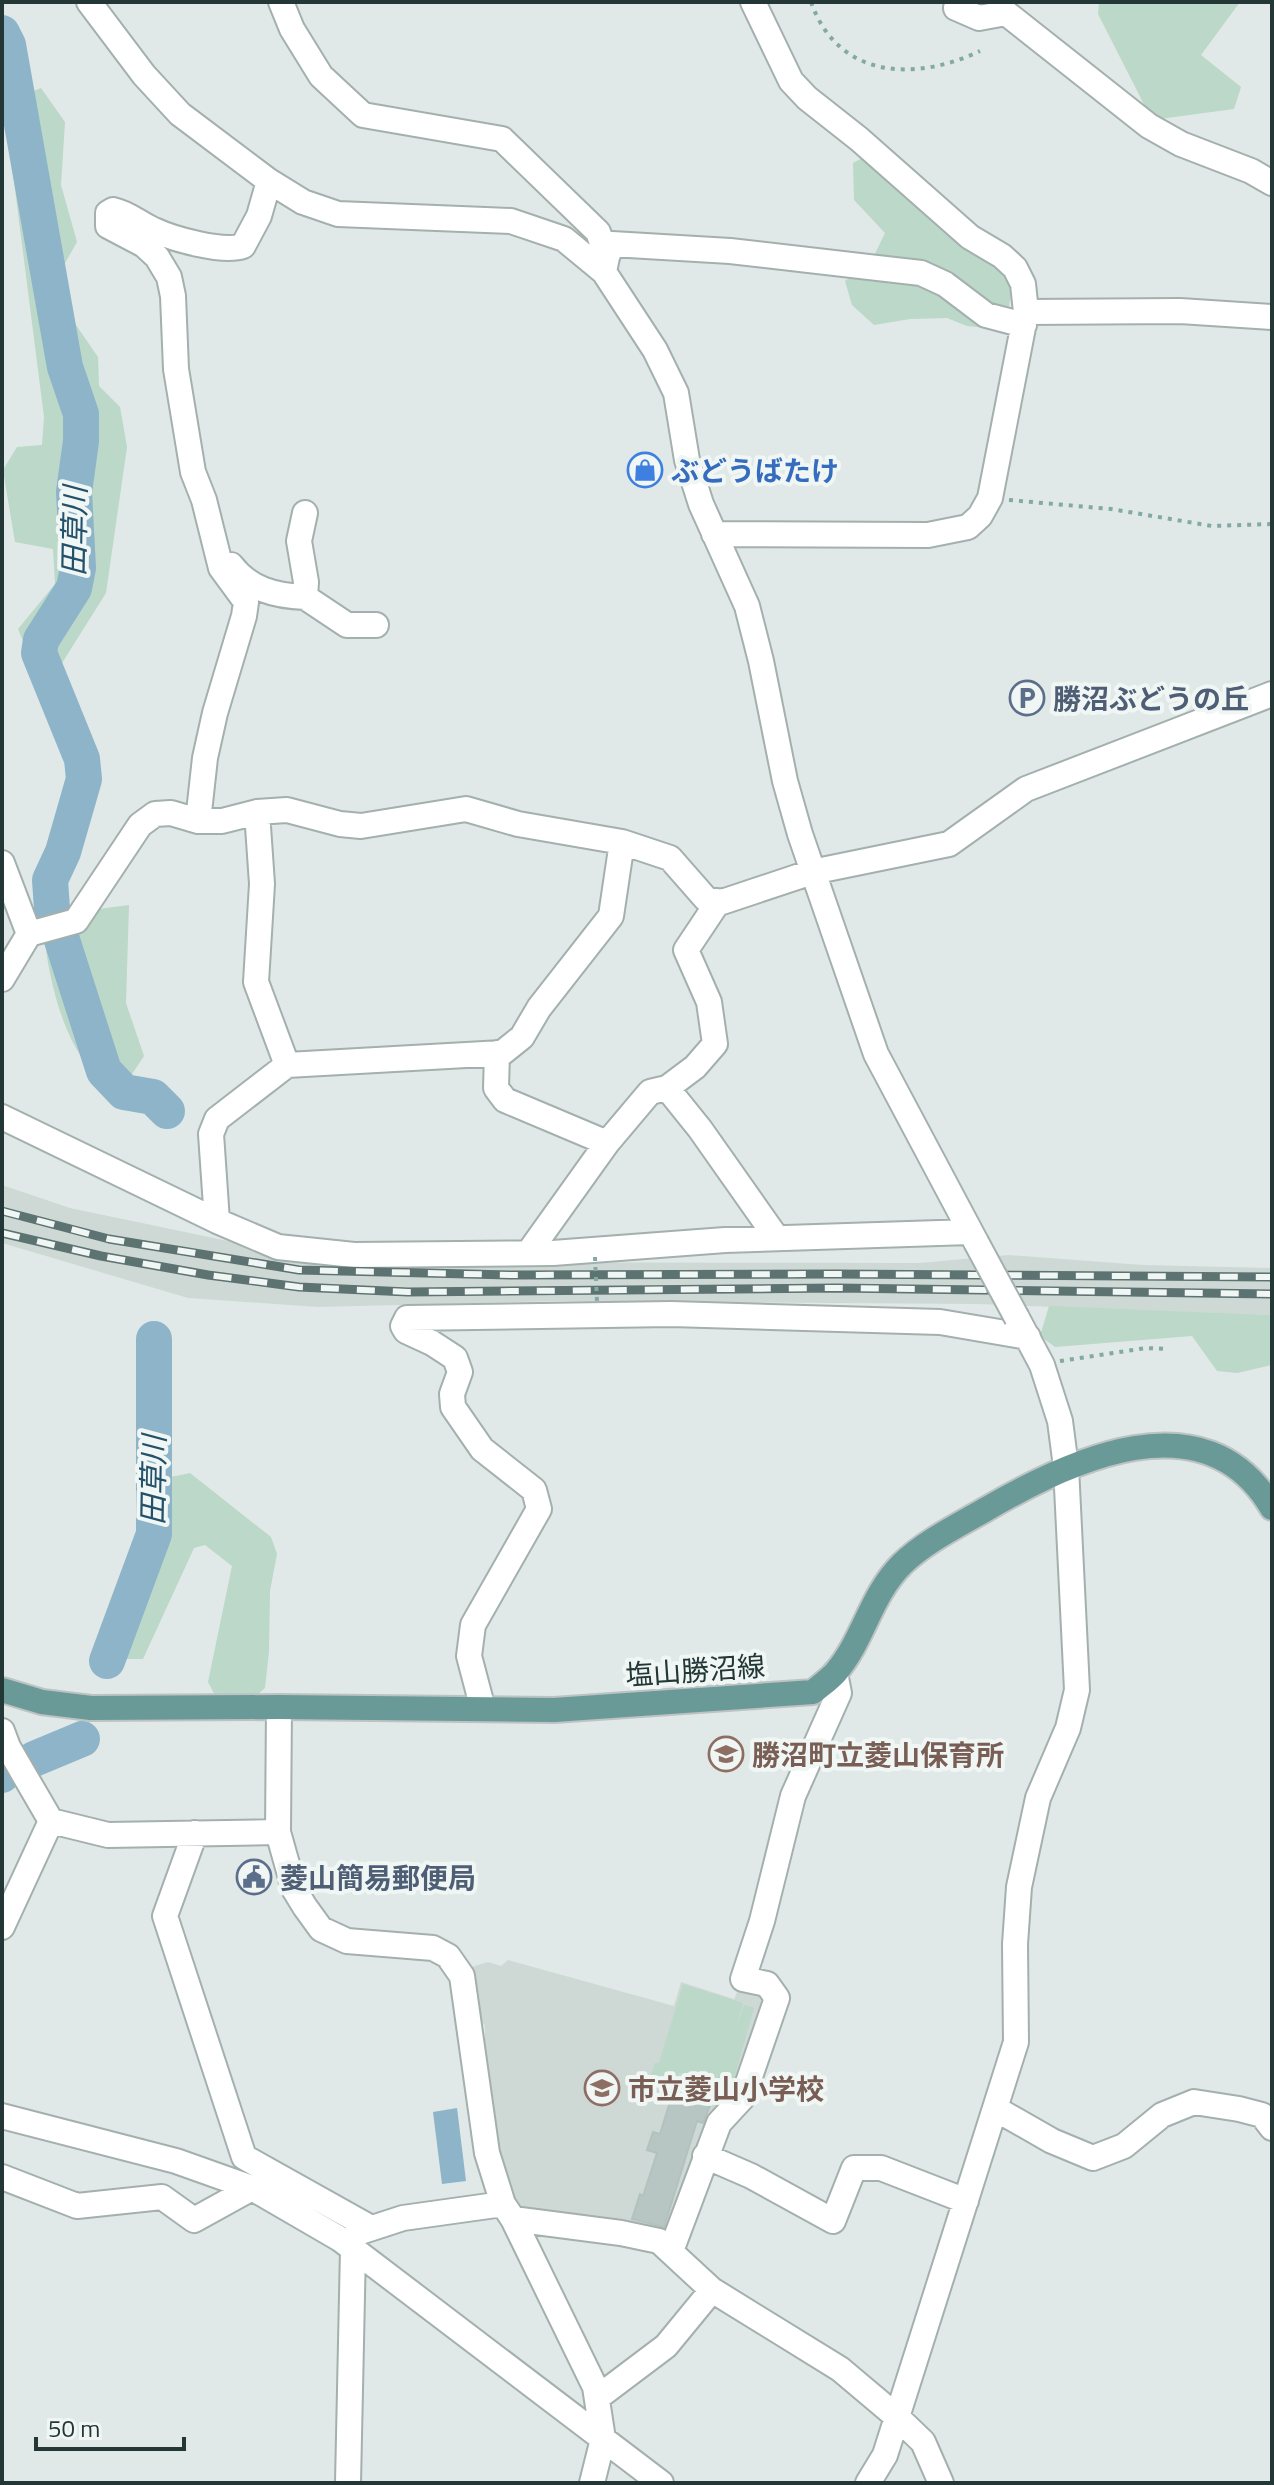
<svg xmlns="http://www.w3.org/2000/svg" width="1274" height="2485" font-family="'Titillium Web','Noto Sans JP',sans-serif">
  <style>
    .built { fill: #ced9d6 }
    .green { fill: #bbd8c8 }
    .water { fill: #8db4c9 }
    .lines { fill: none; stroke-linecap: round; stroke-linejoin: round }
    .river { stroke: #8db4c9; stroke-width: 36 }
    .building { fill: #b8c6c3; stroke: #b3c2be; stroke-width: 2 }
    .minor-casing { stroke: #a3b0ae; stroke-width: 28 }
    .major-casing { stroke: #bdc3c3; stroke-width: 28 }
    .path { stroke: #83a9a5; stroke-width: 4; stroke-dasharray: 4 6; stroke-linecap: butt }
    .minor { stroke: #fff; stroke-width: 24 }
    .major { stroke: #699a97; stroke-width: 24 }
    .rail-casing { stroke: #5d7371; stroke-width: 9 }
    .rail { stroke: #f0f6f4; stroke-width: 6; stroke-dasharray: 18; stroke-linecap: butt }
    .minor-bridge-casing { stroke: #a3b0ae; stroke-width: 28; stroke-linecap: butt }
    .path-bridge { stroke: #83a9a5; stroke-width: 4; stroke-dasharray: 4 6; stroke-linecap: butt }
    .minor-bridge { stroke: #fff; stroke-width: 24 }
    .labels { text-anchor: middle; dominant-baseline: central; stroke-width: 8; stroke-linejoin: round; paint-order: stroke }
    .shop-label { font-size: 28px; font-weight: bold; fill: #366cbe; stroke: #f0f6f4; text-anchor: start }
    .service-label { font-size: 28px; font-weight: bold; fill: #4e5e75; stroke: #f0f6f4; text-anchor: start }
    .street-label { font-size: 28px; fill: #223736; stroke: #f0f6f4 }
    .education-label { font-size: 28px; font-weight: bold; fill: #785e54; stroke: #f0f6f4; text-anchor: start }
    .water-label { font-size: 30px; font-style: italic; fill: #23516c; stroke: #f0f6f4 }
  </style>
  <rect width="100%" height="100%" fill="#e0e9e7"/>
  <path class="built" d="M2 1185 70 1208 305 1257 435 1262 919 1263 1009 1255 1143 1265 1272 1268V1315L977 1304 559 1301 318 1307 188 1298 2 1243Z
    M508 1960 674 2006 681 1982 734 1999 739 1988 763 1997 768 2003 740 2092 667 2231 659 2235 520 2210 500 2182 498 2151 485 2078V2026L476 2012 468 1968 488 1962 501 1966Z"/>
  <path class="green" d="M1099 2H1240L1201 55 1241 87 1234 109 1152 120 1098 14Z
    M41 88 65 122 61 185 77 242 61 270 65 309 98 357 99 386 120 407 127 447 106 593 62 663H32L18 629 55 584 53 549 15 542 3 470 17 447 42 445 44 417 4 103Z
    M864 157 962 246 995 264 1012 289 1005 330 967 326 947 318 910 319 874 325 852 305 845 281 872 260 885 233 854 200 853 163Z
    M129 905 126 1003 144 1056 132 1074 122 1079C112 1076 95 1072 88 1065 63 1038 48 975 45 940L91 910Z
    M1049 1306 1272 1315V1365L1237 1373 1217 1371 1192 1336 1055 1347 1040 1336Z
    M190 1473 271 1537 277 1554 270 1591 269 1651 265 1688 255 1697 217 1699 208 1682 232 1566 205 1545 194 1548 143 1659H122L102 1624 120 1582 161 1508 166 1478Z
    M683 1984 743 2003 736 2028 744 2005 754 2008 731 2089 679 2073 674 2085 650 2077 655 2063H659Z"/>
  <path class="water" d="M457 2108 466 2181 442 2184 433 2112Z"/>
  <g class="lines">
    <path class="river" d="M2 33 8 45 65 367 81 414V441L74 492 78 568 74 588 41 640 39 653 82 759 84 779 63 852 50 880 52 909 104 1071 124 1092 153 1097 167 1111
      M107 1661 154 1534V1339
      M34 1759 82 1739
      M2 1775 3 1773"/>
  </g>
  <path class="building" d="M675 2086 698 2093 700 2088 715 2093 703 2123 697 2121 664 2227 632 2219 640 2194 643 2196 657 2153 647 2150 653 2132 660 2134Z"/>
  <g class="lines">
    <g class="minor-casing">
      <path id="minor" d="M89 2 144 75 180 114 269 181 303 202 338 214 511 221 564 239 604 272 655 350 676 393 687 460 701 504 747 606 761 661 785 781 800 834 876 1054 976 1242
        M281 2 292 29 321 76 363 115 502 139 598 232 607 257 604 272
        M956 8 979 18 1006 13 1149 126 1181 144 1251 171 1272 183
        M607 257 612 244 730 251 921 273 945 284 986 315 1024 325
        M1026 312 1180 311 1272 317
        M714 534 928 535 968 527 980 516 990 498 1026 312 1023 284 1015 268 1002 256 970 237 859 139 807 98 791 81 753 2
        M231 565C249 589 275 596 305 597L306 582 299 541 305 513
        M305 597 347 625H376
        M257 812 262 884 256 982 287 1065
        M198 821 205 758 215 713 244 616 246 602 221 568 204 500 193 472 176 369 173 296 169 277 157 257 144 245 108 226V213L113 210C128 213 140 224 154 230 173 239 223 253 243 246L259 216 269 181
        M2 863 29 934
        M2 979 29 934 76 921 140 825 155 814 171 813 198 821H222L257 812 287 810 340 824 361 826 466 809 518 824 622 842 670 858 706 899 722 902 812 872 949 844 1026 789 1272 694
        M497 1053 496 1088 505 1100 607 1143
        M667 1088 700 1129 776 1237
        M2 1117 217 1221 278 1247 354 1255 553 1253 725 1240 970 1232
        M217 1221 211 1134 217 1119 287 1065 502 1053 522 1037 539 1008 611 916 622 842
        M529 1252 607 1143 650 1092 667 1088 695 1067 715 1044 709 1002 686 950 718 902
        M279 1707 278 1832 294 1889 305 1907 321 1929 347 1941 433 1948 448 1956 462 1976 487 2153 503 2204 513 2219 595 2387 603 2439 592 2483
        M483 1709 469 1656 473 1625 539 1509 534 1490 482 1449 453 1407 452 1394 460 1372 455 1358 432 1343 406 1331 403 1326 407 1318 671 1314 940 1322 1028 1337
        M2 1731 8 1747 51 1821
        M51 1821 108 1835 278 1832
        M195 1833 165 1916 244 2157 371 2228
        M2 1927 51 1821
        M996 2109 1052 2141 1093 2158 1124 2146 1162 2115 1194 2102 1239 2109 1262 2115 1272 2128
        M2 2116 176 2161 252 2188 340 2239 661 2483
        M705 2156 751 2176 833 2221 854 2168H881L966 2201
        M2 2177 77 2206 162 2197 194 2220 252 2188
        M513 2219 621 2233 659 2241 712 2290 840 2369 897 2417 923 2442 941 2483
        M357 2233 403 2218 503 2204
        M671 2251 719 2123 743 2097 777 1998 767 1984 743 1979 762 1921 793 1796 839 1693 835 1673
        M597 2398 666 2346 712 2290
        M348 2483 353 2249
        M868 2483 885 2455 1016 2042 1015 1944 1019 1887 1038 1798 1068 1728 1077 1690 1066 1467 1060 1421 1042 1365 1017 1318"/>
    </g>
    <g class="major-casing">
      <path id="major" d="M2 1690 42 1702 91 1708 279 1707 554 1710 813 1692C820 1686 829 1680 836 1672 864 1639 870 1596 902 1564 925 1542 955 1527 983 1511 1068 1461 1206 1394 1272 1508"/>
    </g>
    <path class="path" d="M811 2C838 79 915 82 980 51
      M1009 500 1111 509 1212 526 1272 524
      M1060 1361 1146 1348 1168 1349"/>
    <use href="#minor" class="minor"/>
    <use href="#major" class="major"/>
    <g class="rail-casing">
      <path id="rail" d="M2 1211 109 1239 299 1270 511 1275 834 1274 1272 1277
        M2 1233 101 1256 208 1275 299 1287 408 1292 837 1288 1272 1294"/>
    </g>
    <use href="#rail" class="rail"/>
    <g class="minor-bridge-casing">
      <path id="minor-bridge" d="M976 1242 1017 1318"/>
    </g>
    <path class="path-bridge" d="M595 1257 597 1302"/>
    <use href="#minor-bridge" class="minor-bridge"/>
  </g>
  <defs>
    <g id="shop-ring" transform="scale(1.8)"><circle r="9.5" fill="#f0f6f4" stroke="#3f7fe0" stroke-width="1.5"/><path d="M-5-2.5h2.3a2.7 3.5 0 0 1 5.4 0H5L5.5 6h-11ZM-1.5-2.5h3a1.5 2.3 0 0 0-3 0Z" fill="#3f7fe0"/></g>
    <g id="parking-ring" transform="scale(1.8)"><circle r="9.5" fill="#f0f6f4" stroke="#5c6f8a" stroke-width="1.5"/><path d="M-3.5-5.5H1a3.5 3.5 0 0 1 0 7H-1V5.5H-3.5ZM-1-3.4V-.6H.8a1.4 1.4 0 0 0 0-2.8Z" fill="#5c6f8a"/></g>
    <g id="school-ring" transform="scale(1.8)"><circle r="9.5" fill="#f0f6f4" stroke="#8d6e63" stroke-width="1.5"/><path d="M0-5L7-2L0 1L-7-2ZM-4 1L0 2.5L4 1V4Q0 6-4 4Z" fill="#8d6e63"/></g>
    <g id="civic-ring" transform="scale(1.8)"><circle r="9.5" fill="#f0f6f4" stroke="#5c6f8a" stroke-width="1.5"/><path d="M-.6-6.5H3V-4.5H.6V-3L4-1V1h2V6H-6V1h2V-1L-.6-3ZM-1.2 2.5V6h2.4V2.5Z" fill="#5c6f8a"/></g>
  </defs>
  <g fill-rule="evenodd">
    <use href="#shop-ring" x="645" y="470"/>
    <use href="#parking-ring" x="1027" y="698"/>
    <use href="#school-ring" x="726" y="1754"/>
    <use href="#civic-ring" x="254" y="1877"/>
    <use href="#school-ring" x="602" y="2088"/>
  </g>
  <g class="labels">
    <g class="shop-label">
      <text x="671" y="470">ぶどうばたけ</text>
    </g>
    <g class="service-label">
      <text x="1053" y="698">勝沼ぶどうの丘</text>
      <text x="280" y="1877">菱山簡易郵便局</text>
    </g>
    <g class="street-label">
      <text transform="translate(695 1670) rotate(-4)">塩山勝沼線</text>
    </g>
    <g class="education-label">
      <text x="752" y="1754">勝沼町立菱山保育所</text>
      <text x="628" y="2088">市立菱山小学校</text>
    </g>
    <g class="water-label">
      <text transform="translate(74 531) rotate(-89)">田草川</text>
      <text transform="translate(153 1480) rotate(-89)">田草川</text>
    </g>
  </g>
  <rect width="1274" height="2485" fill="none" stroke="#223736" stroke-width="8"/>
  <path d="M36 2437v12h148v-12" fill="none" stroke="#223736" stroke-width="4"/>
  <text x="48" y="2437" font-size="24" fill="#223736" stroke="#f0f6f4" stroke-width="6" paint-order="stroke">50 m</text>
</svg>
